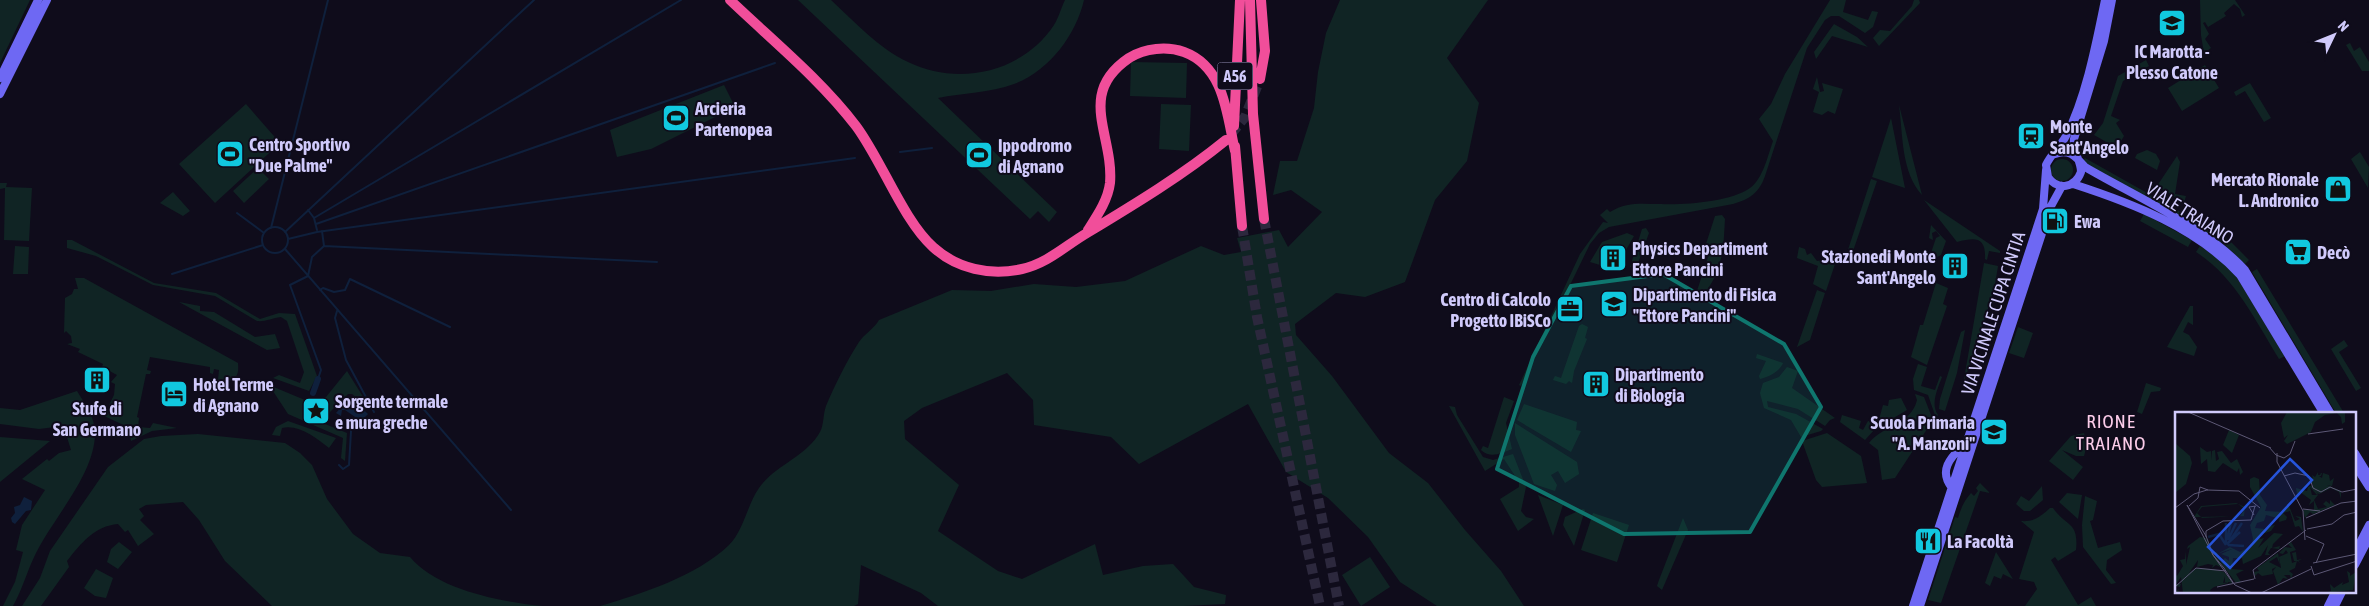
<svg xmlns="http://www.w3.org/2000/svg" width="2369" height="606" font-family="'Asap Condensed',sans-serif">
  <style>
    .green { fill: #102424 }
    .water { fill: #0f203c }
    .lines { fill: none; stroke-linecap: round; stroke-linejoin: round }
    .stream { stroke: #0f203c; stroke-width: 2 }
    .canal { stroke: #0f203c; stroke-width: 6 }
    .motorway-tunnel { stroke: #2c283d; stroke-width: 10; stroke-dasharray: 10 5; stroke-linecap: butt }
    .secondary { stroke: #6e68f3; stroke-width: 8 }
    .motorway { stroke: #f14e9a; stroke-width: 10 }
    .marked { fill: #0f766e; fill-opacity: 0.2; stroke: #0f766e; stroke-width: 4; stroke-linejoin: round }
    .labels { text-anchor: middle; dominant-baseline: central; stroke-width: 4; stroke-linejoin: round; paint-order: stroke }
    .shield { fill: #0f0c1b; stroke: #9691b8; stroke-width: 1 }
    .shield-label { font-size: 16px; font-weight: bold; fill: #d0cafb }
    .poi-label { font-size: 18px; font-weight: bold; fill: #d0cafb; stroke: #0f0c1b; text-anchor: start }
    .street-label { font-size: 18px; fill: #d0cafb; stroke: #0f0c1b }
    .neighbourhood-label { font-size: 19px; letter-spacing: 1px; fill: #fbcce9; stroke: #0f0c1b }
    .inset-river { fill: none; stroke: #0f203c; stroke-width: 2.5 }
    .inset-road { fill: none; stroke: #5c5875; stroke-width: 1 }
    .view { fill: #2654da; fill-opacity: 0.15; stroke: #2654da; stroke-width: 2.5 }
    .inset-edge { fill: none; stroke: #d0cafb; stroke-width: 2.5 }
  </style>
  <rect width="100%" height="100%" fill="#0f0c1b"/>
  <path class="green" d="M0 0H30L0 63Z
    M798 0H831C855 22 878 48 908 62 959 87 1023 72 1054 25 1059 17 1061 8 1065 0H1084C1076 35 1049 71 1014 84 990 93 962 93 938 98L1057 212 1049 222 1038 211 1030 219Z
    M1340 0H1488L1447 58 1479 103 1467 161 1435 200 1405 282 1365 297 1336 293 1295 324 1296 335 1332 376 1389 453 1428 483 1465 530 1501 571 1524 606H1437L1400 582 1368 537 1328 498 1286 472 1248 404 1139 464 1111 437 1034 425 1033 400 1007 373 922 408 904 421 905 439 959 485 938 531 998 571 1022 579 1095 544 1103 575 1143 566 1173 564 1194 587 1226 595 1225 604 1184 606H938L921 593 861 565 858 604 854 606H600C641 594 697 576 729 545 744 530 747 505 759 488 775 465 806 457 820 432 824 425 823 414 826 406 834 387 847 360 859 342 864 334 874 329 879 320L952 290 991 291 1034 284 1076 287 1125 281 1201 246 1224 255 1241 252 1237 238 1279 230 1288 247 1322 212 1291 190 1273 195 1280 161H1297L1314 108 1318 72 1326 33Z
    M1830 0H1846L1843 12 1868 20 1872 11 1878 12 1873 27 1865 33 1839 16H1831L1825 20 1807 48 1765 176C1759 193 1750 199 1733 204L1609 227 1599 233 1590 244 1521 386 1519 385 1580 254 1603 222 1608 223 1600 215 1607 209 1610 212C1627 201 1644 204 1661 204 1684 205 1731 202 1750 188 1763 179 1768 155 1773 141L1759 119 1771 104 1785 74Z
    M1914 0H1919L1920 3 1879 46 1873 38 1880 30 1890 31 1912 6Z
    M2200 0H2235L2245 15 2242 17 2240 9 2234 4 2224 13 2226 16 2208 27 2205 22 2203 23 2209 34 2205 39 2211 48 2204 53 2201 35Z
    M1834 24 1857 37 1868 47 1832 36 1816 59 1814 52Z
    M2350 43 2354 51 2360 47 2369 62V71H2362L2346 45Z
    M2146 60 2149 66 2123 81 2111 116 2120 120 2116 123 2124 136 2117 148 2094 135 2103 123 2118 76Z
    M1131 62 1187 63 1186 98 1130 96Z
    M2205 65 2219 88 2182 111 2168 88Z
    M1817 77 1820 92 1824 91 1822 83 1843 89 1835 114 1828 111 1822 115 1813 112 1819 92 1813 89Z
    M2250 83 2271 118 2264 122 2245 91 2236 96 2234 92Z
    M724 85 735 107 651 149 617 157 610 130Z
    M246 104 280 143 215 203 179 164Z
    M1161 104 1191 105 1189 151 1159 149Z
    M1899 105 1922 195C1901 172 1903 135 1899 105Z
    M1891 118 1905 188 1872 177Z
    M2147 150 2156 154 2160 161 2157 170 2135 158 2137 154Z
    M2360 152 2369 167 2368 188 2351 159Z
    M2177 156 2180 162 2175 194 2186 196 2184 203 2157 186Z
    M2085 158 2181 212 2178 216 2087 164 2083 161Z
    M2051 170a11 11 0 1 1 22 0a11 11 0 1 1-22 0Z
    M258 168 269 179 244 203 233 191Z
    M1871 179 1877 181 1850 260 1845 259Z
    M0 183H7L6 187 32 188 29 241 4 240 5 188 0 189Z
    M173 192 190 211 183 216 160 203Z
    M1924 200 2000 251V253L1989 251 1987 260 1985 259C1986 237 1976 237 1957 242Z
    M2144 214 2192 240 2188 247 2140 221Z
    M1722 215 1725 219 1723 253 1705 247 1715 216Z
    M2187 216 2229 240 2249 260 2245 264 2225 245 2184 220Z
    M1931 225 1946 241 1941 255 1928 262 1936 238 1940 236 1936 231 1932 233 1933 240 1929 238Z
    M1646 228 1649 233 1636 269 1630 267 1642 229Z
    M1627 233 1634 236 1626 250 1607 244 1600 265 1590 262 1602 242Z
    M67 240H72L154 283 216 293 260 319 279 313 295 314 317 376 309 391 273 378 279 375 300 383 304 372 287 321 281 317C272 318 265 322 257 321L215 296 153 285 96 256 67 248Z
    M15 246 29 247 28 274H13Z
    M2200 246 2217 257 2235 274 2285 356 2279 359C2255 320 2235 277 2196 252Z
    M1799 247 1805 249 1807 255 1811 253 1817 261 1837 258 1826 291 1813 284 1818 266 1797 258Z
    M1710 251 1722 255 1716 275 1700 303 1694 300Z
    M1984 263 1998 266 1994 290 1963 385Z
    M2257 269 2344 413H2336L2252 272Z
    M75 278H84L238 363C239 375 237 378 226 383L218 380 219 370 214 369 213 374 210 373V367L150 357 147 370 151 371 150 374H146L137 417 139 418 138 427 150 428 153 423 177 428 152 431 131 441 128 427 104 416 110 406 109 405 114 395 115 384 111 382 117 375 102 367 103 364 78 352 80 349 67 344 72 343 71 336 66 331 64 333 65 298 72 294 74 289H78Z
    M1936 283 1948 288 1943 304 1947 306 1927 365 1911 357 1920 325H1923Z
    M1817 290 1825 293 1810 340 1797 347Z
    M179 302 200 306V311L214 312 255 337 275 334 280 348 267 350Z
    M2190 306H2193V325L2188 322 2183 332 2189 335 2197 347 2194 356 2167 347Z
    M1582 324 1588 327 1585 338 1587 339 1574 371 1572 383 1569 381 1566 384 1553 380 1555 376 1561 378 1579 326Z
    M2018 327 2033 333 2024 358 2009 353Z
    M1965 330 1957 373 1945 411 1939 409 1940 399 1961 332Z
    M2344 340 2348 346 2339 352 2361 388 2356 391 2331 349Z
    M1757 354 1783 363C1779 372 1769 377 1760 379L1759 376 1766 361 1756 358Z
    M1918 364 1927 367 1921 386 1935 390 1940 376 1942 377C1938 388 1930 404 1938 415L1936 418 1928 395 1914 390 1913 379Z
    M1787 367 1798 371 1792 388 1835 418 1830 420 1825 426 1798 409 1767 401 1768 407 1796 414 1823 429 1821 431 1801 437 1791 420 1764 408 1760 393 1763 383 1779 377Z
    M347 371 365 400H359L352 394H348L330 412 327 420 321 409 309 406 303 411 308 417 347 433 345 461 341 458 343 438 288 414 269 385 312 403 326 397Z
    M2146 383 2161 388 2160 391 2151 392 2142 414 2137 412Z
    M77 391C85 404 95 417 95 433 95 474 54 517 36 553 27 571 23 588 13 606H3L15 582 23 552 16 550 22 525 45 490 22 479 47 459 49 461 59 453 71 450 66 434 55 427 39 429 0 424V408L20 410Z
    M1915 394 1924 397 1933 420 1895 478 1882 480 1878 450 1869 443C1883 425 1911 425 1917 400Z
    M1504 397 1514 401 1506 423 1512 449C1501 453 1491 459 1481 450L1483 446 1488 448Z
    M1901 398 1907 410 1875 429 1865 440 1840 422 1842 415 1861 421 1859 428 1863 430 1868 421 1878 423 1883 405 1888 406 1889 400Z
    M1524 404 1577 422 1576 430 1581 431 1571 452 1517 420Z
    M1449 406 1455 407 1457 415 1483 457 1493 460 1513 454 1526 487 1521 511 1526 517 1534 519 1518 531 1500 499 1519 487V482L1504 459 1485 471Z
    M288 421 336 438 329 448C316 438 299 424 282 428L280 436 272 435 276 427Z
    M1515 423 1577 462 1579 474 1565 483 1558 471 1551 475 1557 485 1555 491 1534 484 1515 435Z
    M1827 433 1861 456 1867 483 1822 487 1816 480 1802 441Z
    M2084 433 2087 445 2084 456H2076L2062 450 2083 467 2073 480 2049 461 2071 436Z
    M198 434 285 443 300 453 312 465 327 499 353 534 380 553 410 557C437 590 502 602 543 606H272L225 561 199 520 183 502 146 505 139 509 144 516 140 520 154 534 138 546 128 530 125 532 118 524C95 526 81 543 67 561L69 567 41 606H22L40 578 50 551 108 467 144 439 161 436Z
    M0 437 50 441 0 482Z
    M1980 483 1990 493 1980 491 1941 603 1928 600 1955 517 1958 518C1961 508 1964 501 1971 493L1974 496 1978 491 1976 488Z
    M2042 486 2043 500 2030 511H2024L2016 504 2021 496 2029 501Z
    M2067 493 2082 495 2078 519 2059 502Z
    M1538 495 1563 505 1553 536Z
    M2085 496 2097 501 2093 520 2090 521 2098 548 2120 542 2122 550 2107 560 2106 570 2116 583 2111 584 2083 547 2082 525Z
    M2050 508H2053C2066 527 2079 521 2076 550L2058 561 2055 557 2051 560 2078 605 2091 597 2096 606H2025L2037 589 2034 582 2019 579 2034 532 2021 521C2034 522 2040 517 2050 508Z
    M1583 509 1585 510 1574 546 1563 525 1565 517Z
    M1593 513 1629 525 1617 562 1581 550Z
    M1683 518 1688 530 1662 590 1657 586 1659 580Z
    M119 542 132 552 118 569 107 562 111 549Z
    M1996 552 2013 579 2003 574 2001 579 1994 576 1990 586 1985 583Z
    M1370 557 1390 587 1361 606 1342 575Z
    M96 569 113 578 106 598 95 596 84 588Z"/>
  <path class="water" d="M350 397 368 414 361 421 345 410H342L341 416 336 413Z
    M24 497 32 501 31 510 26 511 15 524 12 522 11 518 15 513 14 507 20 505Z"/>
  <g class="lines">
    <path class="stream" d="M900 152 932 148
      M308 210 314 218 317 230
      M237 213 264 233
      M314 218 681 0
      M316 224 775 63
      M262 240a13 13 0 1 1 26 0a13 13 0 1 1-26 0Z
      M271 228 328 0
      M285 232 534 0
      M288 239 317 232 855 158
      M324 246 657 262
      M285 249 511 510
      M172 274 263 245
      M320 290 323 288 334 292 345 290 350 279 450 327
      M337 311 335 318 346 360 374 412
      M318 379 321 370 290 285 308 276 312 257 324 246 322 231
      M317 409 323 421
      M339 465 343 469 349 465 351 431 356 417"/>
    <path class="canal" d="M313 393 318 379"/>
    <path class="motorway-tunnel" d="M1231 134 1245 117 1260 79
      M1264 219 1339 606
      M1242 226 1257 317 1320 606"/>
    <path class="secondary" d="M2105 0C2096 44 2086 97 2066 136 2060 147 2051 154 2046 165L2048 177C2058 191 2075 188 2081 172 2081 160 2072 151 2074 139L2104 41 2112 0
      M0 78 38 0
      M0 94 47 0
      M2055 154C2069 148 2076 157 2085 167 2136 197 2206 227 2245 270L2331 414
      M2073 184C2132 203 2197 228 2240 275L2324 414
      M2355 453 2369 476
      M2355 465 2369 487
      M1952 488C1936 468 1955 454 1967 441
      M2355 552 2369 525
      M2355 565 2369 538
      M1913 606 2043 209 2046 170
      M1920 606 2051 206 2062 186
      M2328 606 2335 592
      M2335 606 2342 592"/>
    <path class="motorway" d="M730 0C773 41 820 79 856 126 882 161 903 220 933 247 957 269 990 276 1022 269 1048 263 1065 246 1087 233 1135 204 1183 175 1226 140
      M1250 0 1253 114 1264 219
      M1260 79 1265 51 1261 0
      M1234 126 1240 0
      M1235 146 1242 226
      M1088 230C1097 216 1108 200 1110 183 1114 135 1076 94 1129 58 1145 48 1167 46 1184 52 1225 67 1227 116 1235 151"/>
  </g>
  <path class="marked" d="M1663 274 1784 344 1821 407 1750 532 1624 534 1497 469 1533 357 1571 286Z"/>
  <defs>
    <g id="school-square" transform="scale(1.4375)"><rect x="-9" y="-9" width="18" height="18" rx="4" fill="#11c8df" stroke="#0f0c1b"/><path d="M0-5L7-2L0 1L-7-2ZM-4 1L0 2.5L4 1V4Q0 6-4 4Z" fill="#111"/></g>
    <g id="stadium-square" transform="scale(1.4375)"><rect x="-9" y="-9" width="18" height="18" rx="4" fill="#11c8df" stroke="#0f0c1b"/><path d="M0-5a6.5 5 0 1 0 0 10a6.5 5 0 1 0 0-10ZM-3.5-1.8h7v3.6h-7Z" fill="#111"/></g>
    <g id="station-square" transform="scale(1.4375)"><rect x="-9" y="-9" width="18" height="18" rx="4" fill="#11c8df" stroke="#0f0c1b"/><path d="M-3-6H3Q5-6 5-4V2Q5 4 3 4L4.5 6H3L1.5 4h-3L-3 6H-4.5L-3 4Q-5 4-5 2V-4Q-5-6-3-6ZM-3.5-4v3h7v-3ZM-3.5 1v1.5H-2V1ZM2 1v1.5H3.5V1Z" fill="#111"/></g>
    <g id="shop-square" transform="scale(1.4375)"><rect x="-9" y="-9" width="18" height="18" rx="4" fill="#11c8df" stroke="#0f0c1b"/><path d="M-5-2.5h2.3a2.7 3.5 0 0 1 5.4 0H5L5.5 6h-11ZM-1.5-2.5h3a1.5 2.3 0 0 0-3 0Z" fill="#111"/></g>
    <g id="fuel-square" transform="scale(1.4375)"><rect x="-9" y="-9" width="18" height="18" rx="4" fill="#11c8df" stroke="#0f0c1b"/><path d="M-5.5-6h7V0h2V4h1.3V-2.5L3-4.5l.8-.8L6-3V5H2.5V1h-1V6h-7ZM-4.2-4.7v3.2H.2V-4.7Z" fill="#111"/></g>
    <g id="supermarket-square" transform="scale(1.4375)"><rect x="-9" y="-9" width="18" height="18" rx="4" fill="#11c8df" stroke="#0f0c1b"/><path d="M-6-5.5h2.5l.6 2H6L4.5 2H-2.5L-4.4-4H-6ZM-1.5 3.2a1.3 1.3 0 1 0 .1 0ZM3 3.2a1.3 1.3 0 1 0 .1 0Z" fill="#111"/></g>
    <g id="building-square" transform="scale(1.4375)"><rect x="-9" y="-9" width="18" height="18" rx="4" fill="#11c8df" stroke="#0f0c1b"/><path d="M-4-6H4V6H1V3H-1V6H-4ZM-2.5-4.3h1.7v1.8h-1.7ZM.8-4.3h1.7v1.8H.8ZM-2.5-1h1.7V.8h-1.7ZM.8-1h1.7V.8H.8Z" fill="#111"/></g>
    <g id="university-square" transform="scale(1.4375)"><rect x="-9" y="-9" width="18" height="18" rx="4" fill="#11c8df" stroke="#0f0c1b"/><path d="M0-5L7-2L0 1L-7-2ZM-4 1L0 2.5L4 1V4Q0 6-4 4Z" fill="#111"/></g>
    <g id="office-square" transform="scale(1.4375)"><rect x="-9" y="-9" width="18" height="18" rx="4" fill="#11c8df" stroke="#0f0c1b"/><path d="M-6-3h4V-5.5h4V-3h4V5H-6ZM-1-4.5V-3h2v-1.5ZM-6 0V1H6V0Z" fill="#111"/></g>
    <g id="hotel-square" transform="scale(1.4375)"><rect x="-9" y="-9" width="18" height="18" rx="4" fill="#11c8df" stroke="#0f0c1b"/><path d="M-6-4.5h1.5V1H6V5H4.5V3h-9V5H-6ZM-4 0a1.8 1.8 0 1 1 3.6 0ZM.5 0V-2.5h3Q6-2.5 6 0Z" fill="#111"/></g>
    <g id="sight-square" transform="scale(1.4375)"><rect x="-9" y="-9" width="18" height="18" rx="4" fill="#11c8df" stroke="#0f0c1b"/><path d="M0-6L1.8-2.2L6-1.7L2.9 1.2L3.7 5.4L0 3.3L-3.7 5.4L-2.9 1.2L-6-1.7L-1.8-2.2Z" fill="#111"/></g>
    <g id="restaurant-square" transform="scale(1.4375)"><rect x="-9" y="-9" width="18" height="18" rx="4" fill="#11c8df" stroke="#0f0c1b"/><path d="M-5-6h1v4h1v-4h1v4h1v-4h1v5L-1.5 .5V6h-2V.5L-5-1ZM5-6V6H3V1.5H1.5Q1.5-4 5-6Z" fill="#111"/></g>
  </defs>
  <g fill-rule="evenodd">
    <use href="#school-square" x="2172" y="23"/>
    <use href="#stadium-square" x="676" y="118"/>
    <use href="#station-square" x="2031" y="136"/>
    <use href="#stadium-square" x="230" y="154"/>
    <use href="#stadium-square" x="979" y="155"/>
    <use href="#shop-square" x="2338" y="189"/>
    <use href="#fuel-square" x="2055" y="221"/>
    <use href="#supermarket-square" x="2298" y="252"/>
    <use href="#building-square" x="1613" y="258"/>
    <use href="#building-square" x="1955" y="266"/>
    <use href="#university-square" x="1614" y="304"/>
    <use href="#office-square" x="1570" y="309"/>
    <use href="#building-square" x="97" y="380"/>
    <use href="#building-square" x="1596" y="384"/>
    <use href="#hotel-square" x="174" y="394"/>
    <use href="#sight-square" x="316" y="411"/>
    <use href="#school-square" x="1994" y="432"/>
    <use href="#restaurant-square" x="1928" y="541"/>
  </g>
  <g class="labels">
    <rect class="shield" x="1217.5" y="62.5" width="35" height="27" rx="4"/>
    <g class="shield-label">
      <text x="1235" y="76">A56</text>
    </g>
    <g class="poi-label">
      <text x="2172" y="51" text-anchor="middle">IC Marotta -<tspan x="2172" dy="21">Plesso Catone</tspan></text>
      <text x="695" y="108">Arcieria<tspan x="695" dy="21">Partenopea</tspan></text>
      <text x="2050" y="126">Monte<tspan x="2050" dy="21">Sant'Angelo</tspan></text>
      <text x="249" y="144">Centro Sportivo<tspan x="249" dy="21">"Due Palme"</tspan></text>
      <text x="998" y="145">Ippodromo<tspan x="998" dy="21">di Agnano</tspan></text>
      <text x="2319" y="179" text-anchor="end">Mercato Rionale<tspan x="2319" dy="21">L. Andronico</tspan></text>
      <text x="2074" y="221">Ewa</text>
      <text x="1632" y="248">Physics Departiment<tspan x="1632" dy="21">Ettore Pancini</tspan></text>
      <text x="2317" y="252">Decò</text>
      <text x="1936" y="256" text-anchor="end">Stazionedi Monte<tspan x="1936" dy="21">Sant'Angelo</tspan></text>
      <text x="1633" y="294">Dipartimento di Fisica<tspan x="1633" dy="21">"Ettore Pancini"</tspan></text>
      <text x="1551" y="299" text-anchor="end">Centro di Calcolo<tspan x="1551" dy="21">Progetto IBiSCo</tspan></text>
      <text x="1615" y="374">Dipartimento<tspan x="1615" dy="21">di Biologia</tspan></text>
      <text x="193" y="384">Hotel Terme<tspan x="193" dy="21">di Agnano</tspan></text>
      <text x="335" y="401">Sorgente termale<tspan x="335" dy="21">e mura greche</tspan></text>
      <text x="97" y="408" text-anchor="middle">Stufe di<tspan x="97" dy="21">San Germano</tspan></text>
      <text x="1975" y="422" text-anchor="end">Scuola Primaria<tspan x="1975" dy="21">"A. Manzoni"</tspan></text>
      <text x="1947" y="541">La Facoltà</text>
    </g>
    <g class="street-label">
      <text transform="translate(2190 213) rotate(32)">VIALE TRAIANO</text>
      <text transform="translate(1993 313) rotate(-72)">VIA VICINALE CUPA CINTIA</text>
    </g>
    <g class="neighbourhood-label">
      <text x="2111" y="421">RIONE<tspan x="2111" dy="22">TRAIANO</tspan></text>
    </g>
  </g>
  <g transform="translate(2175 412)">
    <rect width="181" height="181" fill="#0f0c1b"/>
    <path d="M112 0H170V10L167 12 166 5 162 1 150 3 140 10 136 20 112 32 109 29 113 23 109 26 106 11ZM54 18 64 23 57 41 48 33ZM0 31 15 44 17 51 11 72 0 81ZM25 35 32 40 36 39 37 48V39L40 38 41 49 44 47 42 40 47 39 56 51 62 47 68 60 65 63 64 56 62 60 48 51 40 60 33 59 32 47 26 52ZM143 60V63H145L146 61H147L146 64H144L147 66 148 61 154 63 155 69 159 66 157 74 152 73 166 79V87L164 80 156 76 144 82 141 80 143 82 142 83 135 75 137 83H143L139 88 143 97 152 95 148 92 151 89 155 92V88L160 93 138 102 135 100 130 106 128 98H139V89L134 93 136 88 125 80 122 82 121 76 132 79 133 75 138 73 133 65 138 66 137 63 140 65ZM79 65 84 67 85 83 92 93 90 99 108 100 114 94 120 109 125 107 120 104 126 105 128 120 124 114 120 115 115 99 108 101 112 105 111 108 104 110 105 103 102 106 91 103 89 109 82 111 80 116 90 117 97 110 95 114 100 113 96 119 84 123 85 127 89 126 83 136 99 121 108 122 98 132 97 136 105 134 104 137 96 136 93 141 95 143H90L93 133 86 144 68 152 67 146H58L57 157 69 158 61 162 66 170 61 171 39 142 41 140 43 142H40L46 150 50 146 54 149V145L46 142 57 137 44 141 55 135 65 140 76 134 78 127 75 113 86 95 75 75V67ZM61 91 70 95 69 104H77L19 105 26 94ZM63 92 70 97 65 104 27 106 22 101 27 95ZM25 125 31 126 48 156 41 153 37 156 38 153 33 152 22 155 23 148 14 161 21 156 38 157 49 160 58 171 52 172 57 170H50V164L48 171 53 170V171L39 175 35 178 36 181H8L6 165 1 172H6L3 179 7 181H0L5 175 0 174V161L2 164 8 154 5 148 10 147 11 139V153L15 135 12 137 13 134ZM116 130 121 138 115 140 117 151 122 149H119L117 141 121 140 122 148 127 147 123 149 127 152 122 149 120 156 114 159 118 162 116 167 115 163H109L113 167 108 166 103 173 98 159 101 155 97 157 98 162 87 164 83 161 80 164 79 160 84 159 82 156 103 141 105 153 102 145 94 150 106 156 104 145 113 141 111 138 108 142 104 141 110 135 117 136 113 132ZM172 159 175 161V164L181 160 178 178 149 181 156 179 155 172 159 176 168 170 167 173 174 170Z" fill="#102424" fill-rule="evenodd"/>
    <path class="inset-river" d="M33 125 44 122 51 133M52 128 56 110M53 128 61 111M53 131 65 120M51 132V111M52 133 67 111M53 133 69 134"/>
    <path class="inset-road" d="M13 0 96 36M133 22 168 17M94 35 101 43 109 46 115 42 120 29M102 41V50L128 99 130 128M109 64 120 61 134 64M134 64 138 76 146 80 155 75 167 80 182 77M14 94 23 86 25 75 33 78M0 96 19 82 32 78 64 79 85 96M128 97 145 99M79 103 74 95 81 94M131 106 166 91 182 89M132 117 157 112 169 103 182 100M131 124 149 132 141 151M31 125V119L48 109 76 108 80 94M138 151 182 142M136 154 139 163 182 149M80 167 78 158 131 118M59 172 49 156 38 143 31 124 12 93 38 143 58 171 60 173 62 174 77 181M0 175 21 156 51 159M42 175 79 167M86 181 136 157"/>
    <path class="view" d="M115 47 137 68 55 156 33 135Z"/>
    <rect width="181" height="181" class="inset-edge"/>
  </g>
  <g transform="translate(2334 35) rotate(47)" stroke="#0f0c1b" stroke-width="4" paint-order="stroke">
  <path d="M0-4L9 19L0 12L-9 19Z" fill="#d0cafb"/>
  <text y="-8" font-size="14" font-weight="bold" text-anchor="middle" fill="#d0cafb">N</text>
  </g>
</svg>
